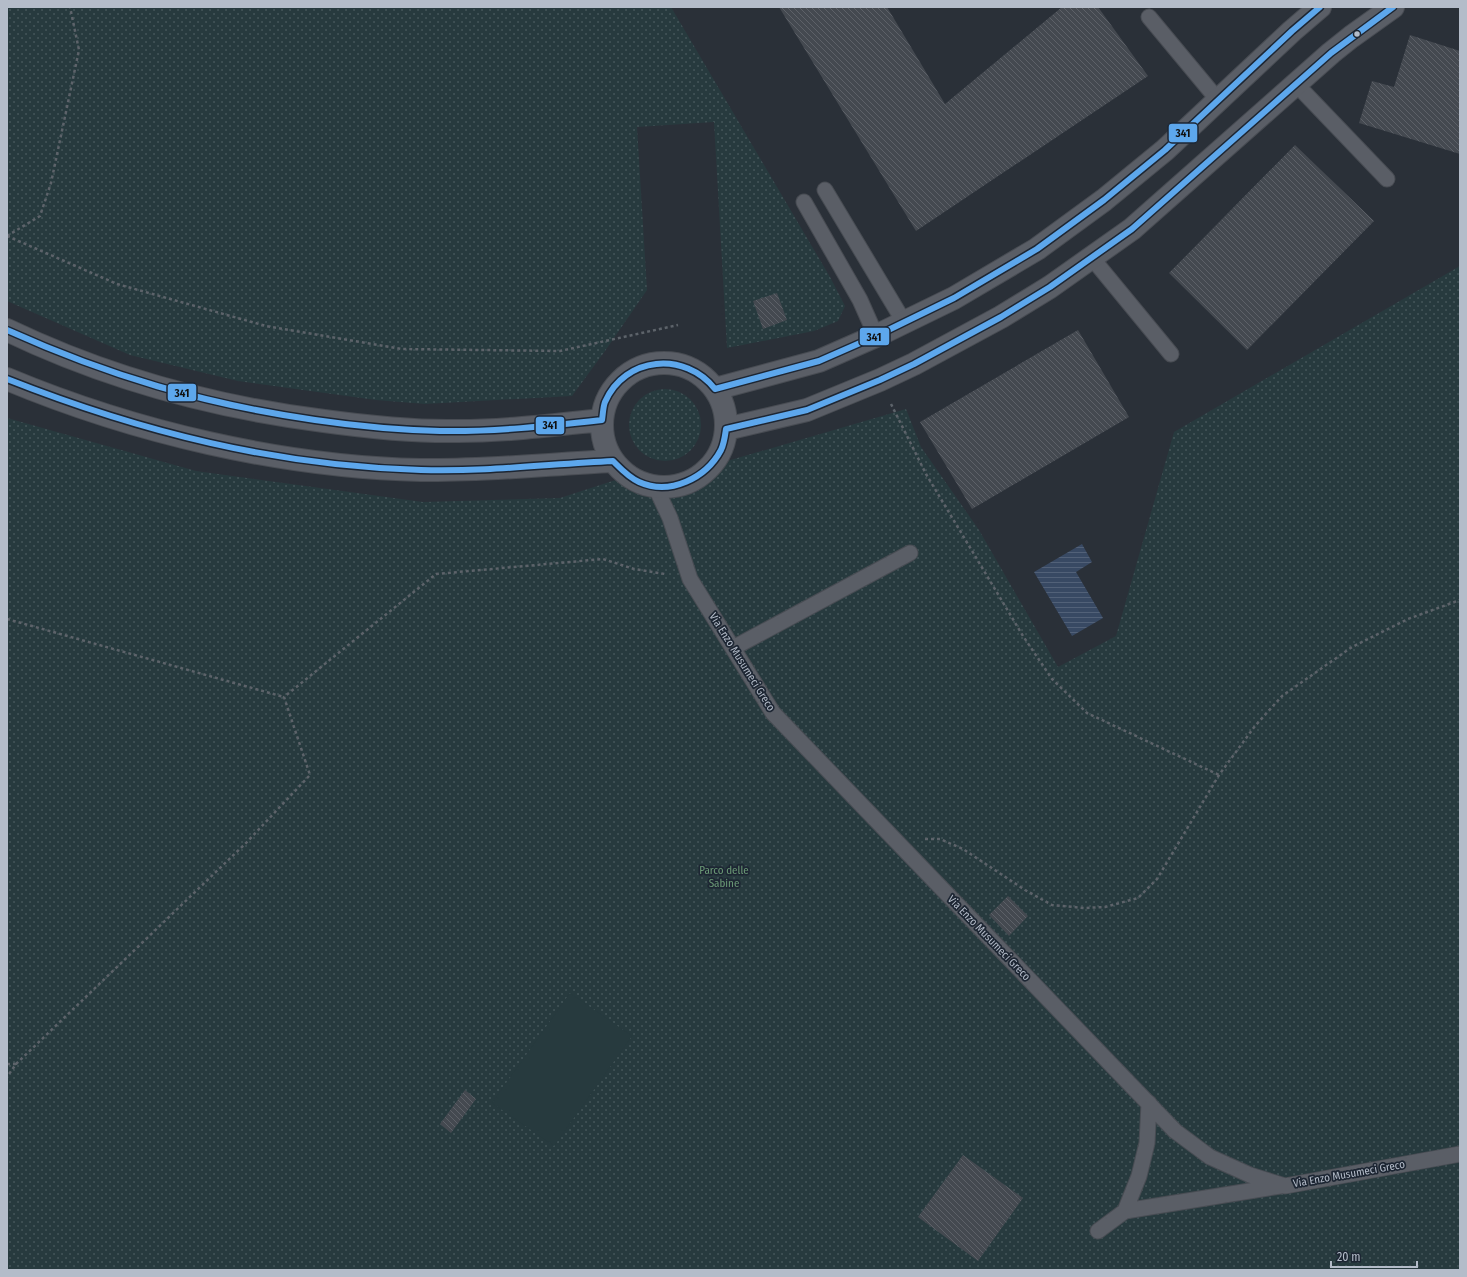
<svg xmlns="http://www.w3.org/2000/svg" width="1467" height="1277" font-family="'Fira Sans Condensed',sans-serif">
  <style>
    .grass { fill: url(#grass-dots) }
    .garden { fill: #273a3e }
    .water { fill: url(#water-rules) }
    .building { fill: url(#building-back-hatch) }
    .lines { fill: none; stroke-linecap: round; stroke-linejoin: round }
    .service-casing { stroke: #484c53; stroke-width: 17 }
    .tertiary-casing { stroke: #484c53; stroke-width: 24 }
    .path { stroke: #5d636a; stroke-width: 2.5; stroke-dasharray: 3 3; stroke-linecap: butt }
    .service { stroke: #5a5e66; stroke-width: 15 }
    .tertiary { stroke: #5a5e66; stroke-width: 22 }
    .bus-1-casing { stroke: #1d2633; stroke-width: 9 }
    .bus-1 { stroke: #5da7ec; stroke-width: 6 }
    .bus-dot { fill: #b4bcc9; stroke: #1d2633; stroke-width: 1.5 }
    .labels { text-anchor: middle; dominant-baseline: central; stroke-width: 3.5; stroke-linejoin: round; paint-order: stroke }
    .street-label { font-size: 11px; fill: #b4bcc9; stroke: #1d2633 }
    .park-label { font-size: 11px; fill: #6b9a76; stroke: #1d2633 }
    .line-badge { stroke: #1d2633; stroke-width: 1.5 }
    .pale-badge-label { font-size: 11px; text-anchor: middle; font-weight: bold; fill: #111 }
  </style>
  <defs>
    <pattern id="grass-dots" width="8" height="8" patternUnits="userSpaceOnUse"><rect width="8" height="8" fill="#273a3e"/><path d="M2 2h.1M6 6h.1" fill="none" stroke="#445559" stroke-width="1.8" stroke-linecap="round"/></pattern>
    <pattern id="water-rules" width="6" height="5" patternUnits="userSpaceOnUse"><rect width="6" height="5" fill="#384963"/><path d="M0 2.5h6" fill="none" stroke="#526178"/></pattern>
    <pattern id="building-back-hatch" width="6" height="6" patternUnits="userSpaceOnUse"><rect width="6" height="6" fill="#444950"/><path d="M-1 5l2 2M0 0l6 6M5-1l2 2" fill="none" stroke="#5d6168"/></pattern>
  </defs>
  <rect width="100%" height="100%" fill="#2a3038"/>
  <path class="grass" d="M7 7H671L830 277 845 306 838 321 814 331 727 348 714 122 637 127 647 290 605 351 572 396 425 404 376 400 238 381 130 355 7 301Z
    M1460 266V1270H7V418L196 471 423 502 560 498 628 476C648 487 675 491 696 479 701 475 706 470 710 466L906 409 921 447 979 530 1058 667 1116 636 1174 432Z
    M629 425a36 36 0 1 1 72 0a36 36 0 1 1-72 0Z"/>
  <path class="garden" d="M570 993 632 1036 554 1146 492 1103Z"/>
  <path class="water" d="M1082 544 1092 562 1076 572 1103 618 1072 636 1034 572Z"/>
  <path class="building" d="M779 7H887L945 104 1062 7H1098L1148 76 916 231Z
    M1410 35 1460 51V154L1359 123 1372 81 1394 87Z
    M1295 145 1374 221 1247 350 1169 273Z
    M777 293 787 320 763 329 753 301Z
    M1078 330 1129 417 972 509 920 422Z
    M1008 896 1028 916 1009 936 989 915Z
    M465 1090 476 1099 451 1133 440 1124Z
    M963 1155 1023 1198 978 1261 918 1217Z"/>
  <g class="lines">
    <g class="service-casing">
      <path id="service" d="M1149 17 1218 100
        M1296 84 1387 179
        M825 190 904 322
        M804 202 860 300 876 336
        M1092 258 1171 354
        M655 486 670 518 690 579 773 713 1175 1131 1210 1157 1250 1175 1285 1186 1460 1154
        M733 648 910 553
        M1125 1211 1139 1176 1147 1143 1149 1103
        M1098 1231 1125 1211 1280 1186"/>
    </g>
    <g class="tertiary-casing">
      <path id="tertiary" d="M7 330C107 378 213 407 324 421 368 427 413 432 458 431 506 431 554 425 602 420
        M602 425a62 62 0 1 1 124 0a62 62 0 1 1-124 0Z
        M7 379C134 432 282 467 421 470 485 471 549 464 613 461
        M715 389 819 361 876 336 954 298 1037 249 1104 200 1165 150 1292 31 1320 7
        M726 429 807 410 880 380 914 364 1001 317 1050 287 1132 229 1331 53 1351 37 1393 7"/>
    </g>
    <path class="path" d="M7 236 117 284 266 326 402 349 560 351 678 325
      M7 236 40 216 51 183 79 50 70 7
      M891 404 926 474 1023 636 1052 679 1087 713 1219 775
      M7 619 284 697
      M925 839H940L963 849 1025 890 1052 905 1084 908 1105 907 1138 898 1157 879 1219 775 1255 726 1282 696 1352 647 1408 619 1460 600
      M7 1064H16L7 1077
      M16 1064 246 843 310 775 284 697 436 574 603 559 634 569 665 574"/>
    <use href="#service" class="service"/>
    <use href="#tertiary" class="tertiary"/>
    <g class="bus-1-casing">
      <path id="bus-1" d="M7 330C109 376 204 404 315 420 356 426 398 430 440 431 494 432 548 426 602 420 603 414 603 407 605 402 625 356 685 351 715 389L819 361 876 336 954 298 1037 249 1104 200 1165 150 1292 31 1320 7
        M7 379C141 432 276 466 421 470 485 472 549 464 613 461 621 469 628 477 639 482 670 496 706 478 721 450 724 444 725 436 726 429L807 410 880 380 914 364 1001 317 1050 287 1132 229 1331 53 1393 7"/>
    </g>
    <use href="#bus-1" class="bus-1"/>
  </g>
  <circle class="bus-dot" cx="1357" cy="34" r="3.5"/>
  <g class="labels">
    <g class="street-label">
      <text transform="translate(742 662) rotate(58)">Via Enzo Musumeci Greco</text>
      <text transform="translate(989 938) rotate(46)">Via Enzo Musumeci Greco</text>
      <text transform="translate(1349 1174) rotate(-10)">Via Enzo Musumeci Greco</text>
    </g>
    <g class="park-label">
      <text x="724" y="870">Parco delle<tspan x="724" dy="13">Sabine</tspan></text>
    </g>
  </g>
  <g class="line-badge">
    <rect x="1168" y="123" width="30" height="20" rx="4" fill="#5da7ec"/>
    <rect x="859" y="327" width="31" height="19" rx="4" fill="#5da7ec"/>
    <rect x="167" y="383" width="30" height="19" rx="4" fill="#5da7ec"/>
    <rect x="535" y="416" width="30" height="19" rx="4" fill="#5da7ec"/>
  </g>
  <g class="pale-badge-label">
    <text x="1183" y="137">341</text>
    <text x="874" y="341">341</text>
    <text x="182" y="397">341</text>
    <text x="550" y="429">341</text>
  </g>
  <rect width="1467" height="1277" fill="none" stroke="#b4bcc9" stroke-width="16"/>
  <path d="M1331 1261v6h86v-6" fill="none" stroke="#b4bcc9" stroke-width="2"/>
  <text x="1337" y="1261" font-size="12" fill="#b4bcc9" stroke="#1d2633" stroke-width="3" paint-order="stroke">20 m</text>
</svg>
